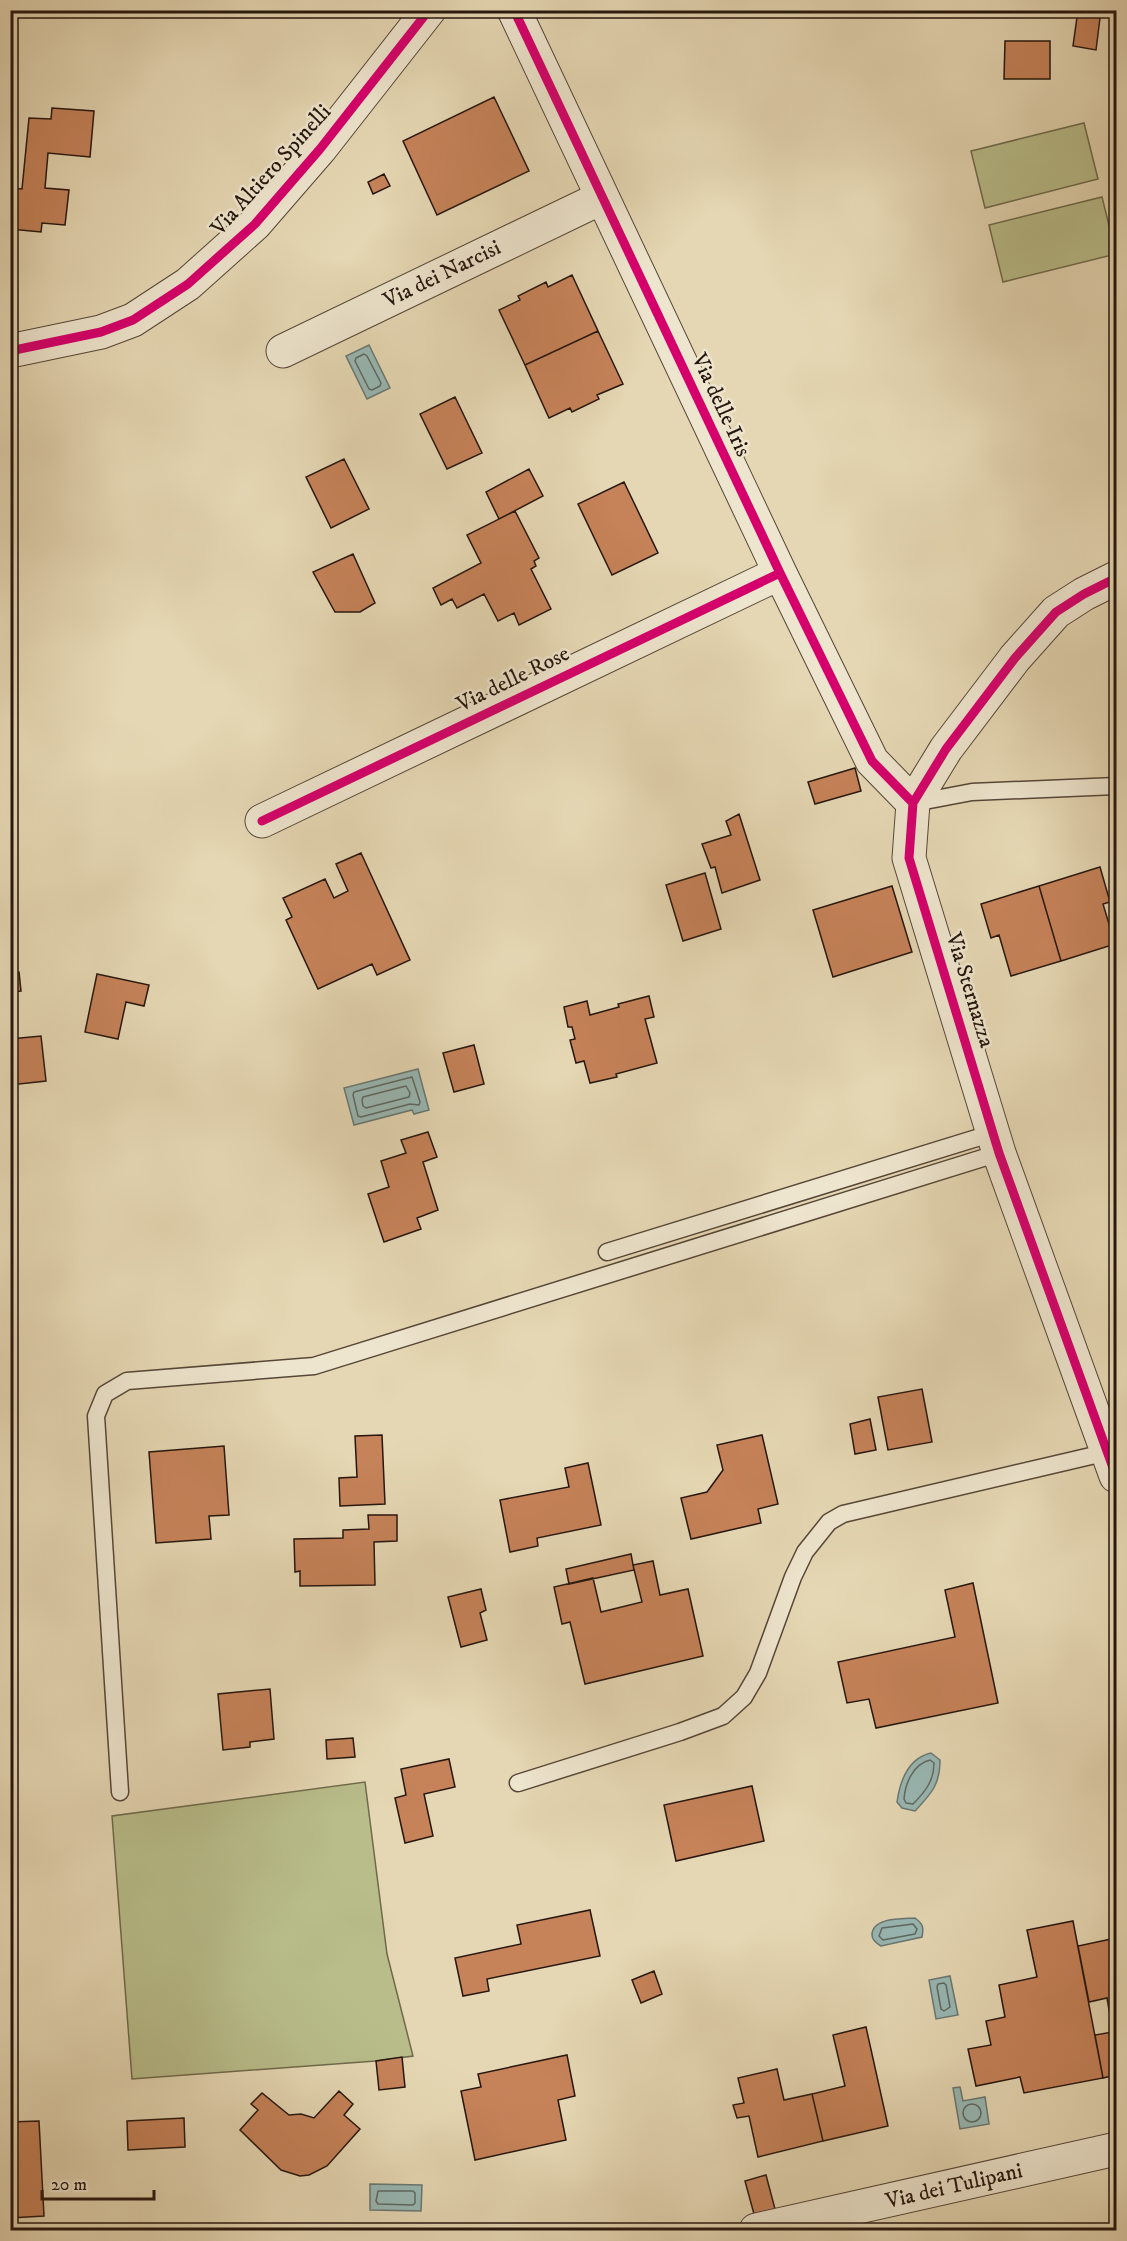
<svg xmlns="http://www.w3.org/2000/svg" width="1127" height="2241" font-family="'IM FELL DW Pica',serif">
  <style>
    .green { fill: #b8bd8a; stroke: #6f6a4c; stroke-width: 1.5 }
    .water { fill: #98b8b4; stroke: #6a7772; stroke-width: 1.5 }
    .lines { fill: none; stroke-linecap: round; stroke-linejoin: round }
    .shore { stroke: #5f6761; stroke-width: 1.5 }
    .building { fill: #c68259; stroke: #26160e; stroke-width: 1.5 }
    .service-casing { stroke: #564637; stroke-width: 19 }
    .minor-casing { stroke: #564637; stroke-width: 35 }
    .service { stroke: #eee5ce; stroke-width: 16 }
    .minor { stroke: #eee5ce; stroke-width: 33 }
    .cycleway-casing { stroke: #eee5ce; stroke-width: 13 }
    .cycleway { stroke: #d6006c; stroke-width: 9 }
    .labels { text-anchor: middle; dominant-baseline: central; stroke-width: 5; stroke-linejoin: round; paint-order: stroke }
    .street-label { font-size: 22px; fill: #26160e; stroke: #eee5ce }
  </style>
  <rect width="100%" height="100%" fill="#e5d7b3"/>
  <filter id="stains"><feTurbulence type="fractalNoise" baseFrequency=".00333" numOctaves="4"/><feColorMatrix values="0 0 0 0 .2 0 0 0 0 .09 0 0 0 0 .02 0 0 0 .5 -.17"/></filter>
  <radialGradient id="worn" r=".72"><stop offset=".6" stop-color="#630" stop-opacity="0"/><stop offset="1" stop-color="#630" stop-opacity=".3"/></radialGradient>
  <path class="green" d="M1084 123 1098 179 985 208 971 151Z
    M1102 197 1116 254 1003 282 989 225Z
    M365 1782 387 1954 413 2056 376 2061 132 2079 112 1816Z"/>
  <path class="water" d="M369 345 390 388 367 399 346 356Z
    M418 1069 429 1110 414 1114 412 1110 354 1125 344 1088Z
    M931 1753 940 1760C940 1785 931 1794 915 1811L902 1808 897 1802C900 1781 908 1758 931 1753Z
    M915 1918C923 1924 924 1927 922 1937L881 1946C876 1943 872 1940 872 1935 872 1917 903 1919 915 1918Z
    M950 1976 958 2015 936 2019 929 1980Z
    M960 2087 963 2101 985 2097 989 2124 960 2129 953 2088Z
    M370 2184 422 2185 421 2211 370 2210Z"/>
  <g class="lines">
    <path class="shore" d="M364 354 367 356 381 383 380 386 372 390 369 389 355 361 356 358Z
      M412 1077 420 1102 419 1105 410 1104 361 1117 358 1116 353 1095 354 1092Z
      M406 1086 410 1093 409 1097 366 1108 363 1106 362 1100 363 1097Z
      M930 1760 934 1763C934 1781 925 1792 913 1804L906 1803 904 1799C905 1784 913 1764 930 1760Z
      M913 1924 917 1929 915 1934 883 1940 879 1936 882 1928Z
      M944 1983 946 1985 950 2007 944 2011 941 2009 937 1987 938 1984Z
      M963 2113a9 9 0 1 1 18 0a9 9 0 1 1-18 0Z
      M378 2191H413L415 2193V2203L413 2205 378 2204 376 2201Z"/>
  </g>
  <path class="building" d="M1078 10H1101L1096 50 1073 46Z
    M1005 41H1050V79H1004Z
    M494 97 529 171 437 215 403 141Z
    M52 108 94 111 90 157 48 153 45 188 69 190 65 225 42 223 41 232 10 229V188L22 189 29 118 51 119Z
    M384 174 390 186 373 194 368 182Z
    M572 275 598 331 525 365 499 310 520 300 518 296 546 282 548 287Z
    M598 331 623 384 597 395 599 399 572 412 570 408 549 418 525 365Z
    M455 397 482 453 447 469 420 414Z
    M344 459 369 509 331 528 306 477Z
    M529 469 543 496 499 519 486 492Z
    M624 482 658 553 612 575 578 504Z
    M515 511 539 558 534 561 536 566 531 569 551 609 519 625 514 613 498 621 484 594 457 608 452 599 441 605 433 588 481 563 467 535Z
    M353 554 375 603 360 612H335L313 572Z
    M855 768 861 791 815 804 808 782Z
    M739 814 760 880 722 893 715 867 711 868 702 844 731 835 726 821Z
    M361 853 410 960 377 975 372 964 318 989 286 920 292 917 283 898 325 879 334 898 348 891 336 864Z
    M1100 867 1110 902 1103 904 1115 944 1061 961 1039 886Z
    M705 873 721 929 683 941 666 885Z
    M892 886 912 952 833 977 813 910Z
    M1039 886 1061 961 1011 976 999 935 991 938 981 904Z
    M19 972 21 991 10 992V973Z
    M97 974 149 985 144 1006 126 1002 118 1039 85 1032Z
    M649 996 654 1017 645 1019 657 1063 616 1074 617 1077 590 1083 584 1061 576 1063 570 1040 575 1039 572 1027H568L564 1007 587 1001 590 1015 619 1007 618 1004Z
    M41 1036 46 1081 10 1085V1039Z
    M474 1045 484 1084 454 1092 443 1053Z
    M428 1132 437 1157 423 1162 438 1210 417 1218 421 1229 384 1242 368 1194 389 1187 381 1161 406 1153 401 1140Z
    M922 1389 932 1442 888 1450 878 1397Z
    M870 1419 876 1450 855 1454 850 1424Z
    M382 1435 385 1504 340 1506 339 1478 357 1477 355 1436Z
    M762 1435 778 1504 758 1509 761 1523 691 1539 681 1498 707 1492 723 1470 717 1445Z
    M224 1446 229 1515 209 1516 211 1539 156 1543 149 1452Z
    M588 1463 601 1525 537 1538 538 1546 510 1552 500 1500 569 1487 565 1468Z
    M368 1515H397V1541L374 1542 375 1585 300 1586V1571L295 1572 294 1539 343 1538V1530L369 1529Z
    M631 1554 634 1570 569 1584 566 1569Z
    M653 1561 660 1595 688 1589 703 1656 585 1684 570 1622 562 1624 554 1587 593 1578 601 1612 642 1602 633 1565Z
    M973 1583 998 1703 876 1728 869 1699 847 1703 838 1662 955 1637 945 1590Z
    M481 1589 486 1610 480 1613 487 1640 461 1647 448 1597Z
    M270 1689 274 1739 250 1742V1747L223 1750 218 1694Z
    M353 1738 355 1757 327 1759 326 1740Z
    M449 1759 455 1787 424 1794 433 1836 405 1843 395 1798 406 1795 401 1769Z
    M752 1786 764 1841 676 1861 664 1805Z
    M590 1910 600 1956 487 1979 489 1991 463 1996 455 1958 521 1944 517 1925Z
    M1073 1921 1103 2078 1024 2093 1020 2077 976 2086 968 2049 991 2045 986 2021 1005 2017 999 1985 1037 1977 1027 1930Z
    M1116 1938V2075L1103 2078 1095 2035 1113 2032 1107 1998 1089 2002 1078 1946Z
    M654 1971 662 1994 641 2003 632 1980Z
    M866 2027 888 2126 823 2141 812 2094 845 2086 833 2035Z
    M567 2055 575 2096 558 2100 566 2140 475 2160 461 2091 481 2087 478 2074Z
    M402 2057 405 2087 379 2090 376 2061Z
    M777 2069 784 2100 812 2094 823 2141 758 2157 749 2116 737 2118 733 2105 744 2103 738 2078Z
    M339 2091 353 2104 344 2115 360 2129 327 2166 309 2175 300 2176 281 2170 240 2130 258 2110 251 2104 262 2093 289 2115 301 2114 314 2118Z
    M184 2118 185 2147 128 2150 127 2121Z
    M39 2121 44 2216 10 2218V2122Z
    M766 2175 775 2209 754 2214 745 2181Z"/>
  <g class="lines">
    <g class="service-casing">
      <path id="service" d="M914 803 972 792 1116 786
        M607 1252 993 1133
        M518 1783 680 1732 723 1716 744 1697 758 1673 793 1577 805 1552 829 1522 843 1514 1108 1452
        M120 1792 96 1416 105 1394 127 1381 314 1366 999 1153"/>
    </g>
    <g class="minor-casing">
      <path id="minor" d="M514 10 780 573 872 761 913 803
        M10 351 101 332 133 320 188 284 255 224 320 149 429 10
        M283 351 601 198
        M1116 578 1084 594 1056 612 1015 658 946 749 913 803 909 858 999 1153 1116 1476
        M262 821 780 573
        M756 2230 1116 2149"/>
    </g>
    <use href="#service" class="service"/>
    <use href="#minor" class="minor"/>
    <g class="cycleway-casing">
      <path id="cycleway" d="M514 10 780 573 872 761 913 803
        M10 351 101 332 133 320 188 284 255 224 320 149 429 10
        M1116 578 1084 594 1056 612 1015 658 946 749 913 803 909 858 999 1153 1116 1476
        M262 821 780 573"/>
    </g>
    <use href="#cycleway" class="cycleway"/>
  </g>
  <g class="labels">
    <g class="street-label">
      <text transform="translate(271 170) rotate(-48)">Via Altiero Spinelli</text>
      <text transform="translate(442 274) rotate(-26)">Via dei Narcisi</text>
      <text transform="translate(721 405) rotate(65)">Via delle Iris</text>
      <text transform="translate(513 679) rotate(-26)">Via delle Rose</text>
      <text transform="translate(970 990) rotate(73)">Via Sternazza</text>
      <text transform="translate(954 2186) rotate(-13)">Via dei Tulipani</text>
    </g>
  </g>
  <rect width="1127" height="2241" fill="none" stroke="#e5d7b3" stroke-width="36"/>
  <rect x="12" y="12" width="1103" height="2217" fill="none" stroke="#26160e" stroke-width="3"/>
  <rect x="18" y="18" width="1091" height="2205" fill="none" stroke="#26160e" stroke-width="1.5"/>
  <path d="M42 2190v9h112v-9" fill="none" stroke="#26160e" stroke-width="3"/>
  <text x="51" y="2190" font-size="18" fill="#26160e" stroke="#eee5ce" stroke-width="4.5" paint-order="stroke">20 m</text>
  <rect width="100%" height="100%" filter="url(#stains)"/>
  <rect width="100%" height="100%" fill="url(#worn)"/>
</svg>
